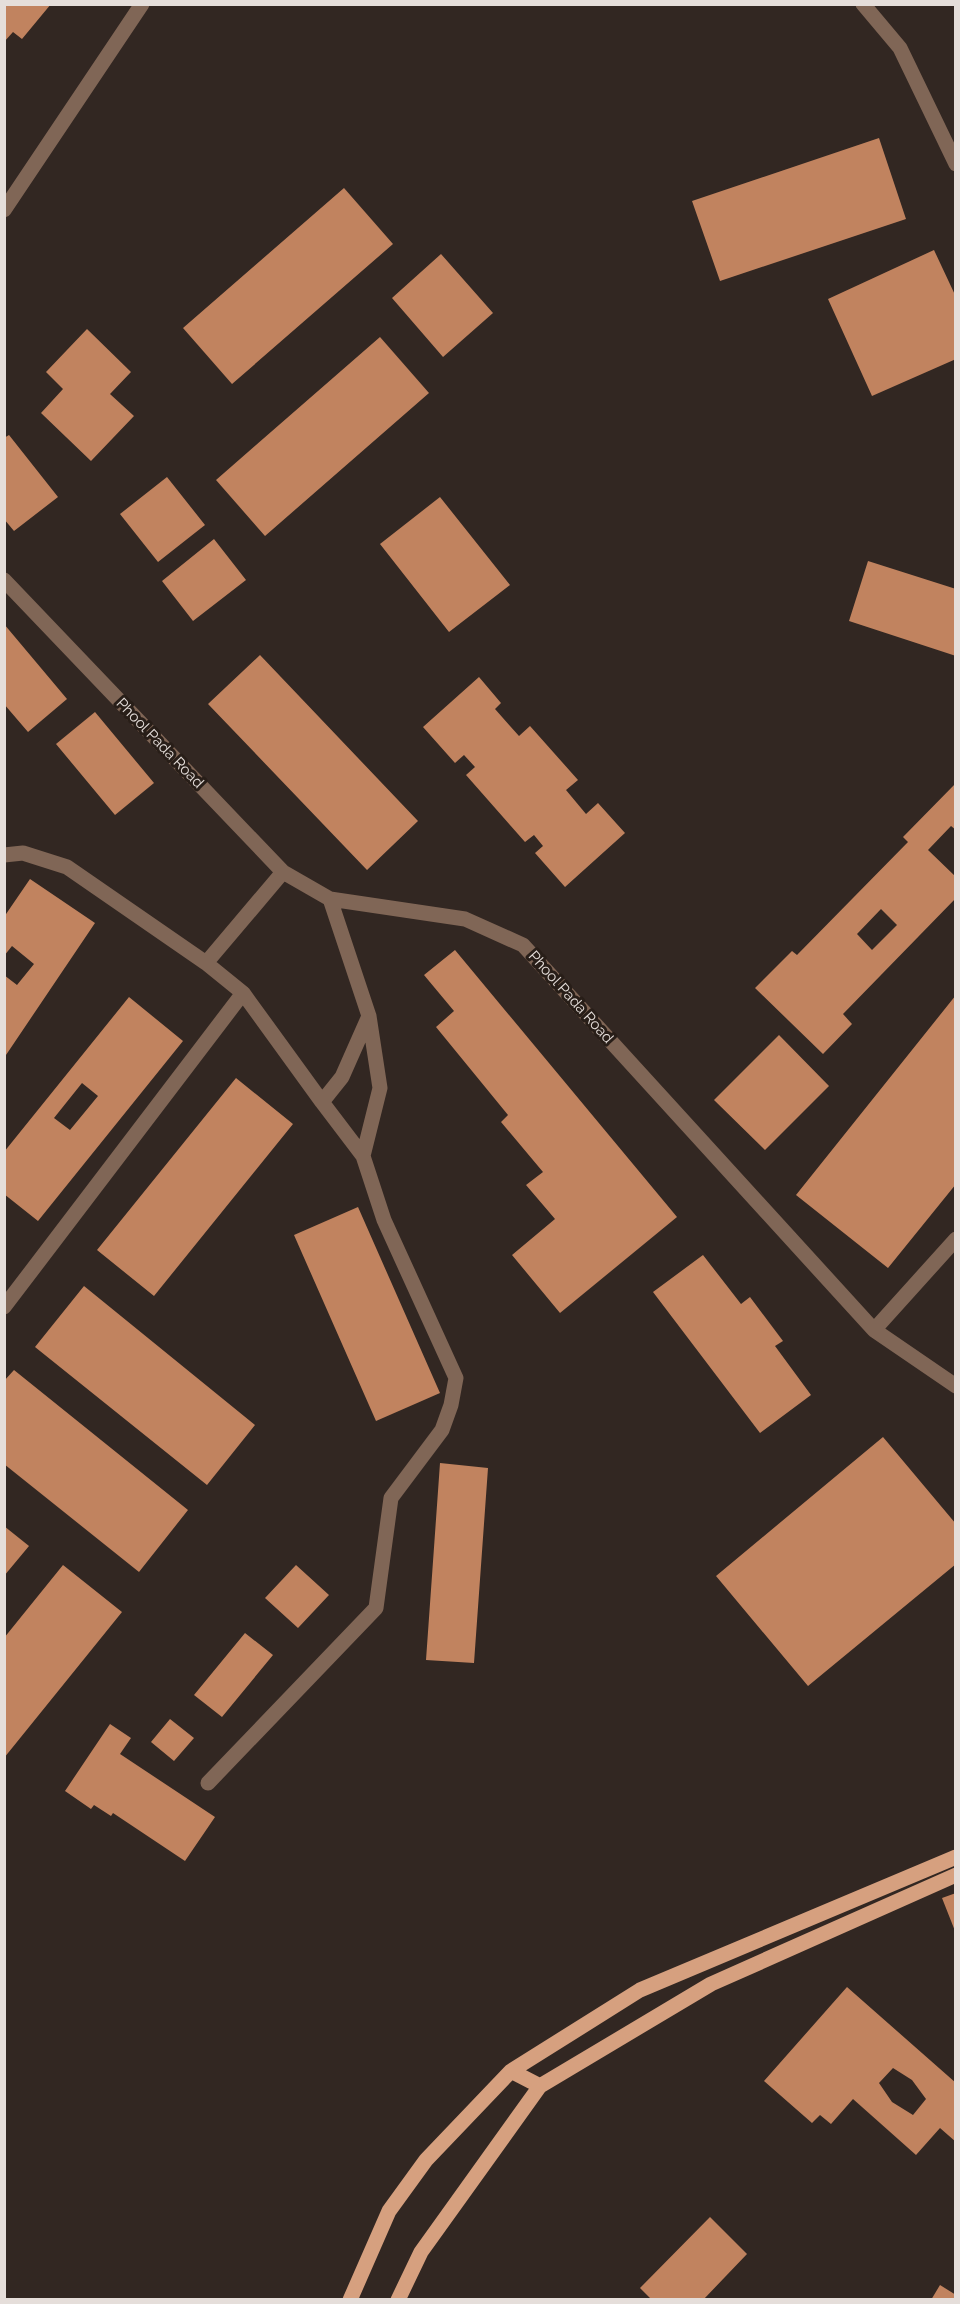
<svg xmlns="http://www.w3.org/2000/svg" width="960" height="2304" font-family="Raleway,sans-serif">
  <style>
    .building { fill: #c1835f; fill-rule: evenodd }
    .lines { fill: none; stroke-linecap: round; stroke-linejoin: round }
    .minor { stroke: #806656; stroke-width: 15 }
    .major { stroke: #d6a07f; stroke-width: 15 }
    .labels { text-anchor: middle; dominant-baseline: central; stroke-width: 6; stroke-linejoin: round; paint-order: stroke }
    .street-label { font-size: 15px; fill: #e5deda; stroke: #281e18 }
  </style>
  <rect width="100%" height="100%" fill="#322722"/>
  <path class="building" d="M4 4H51L22 39 13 32 4 42Z
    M879 138 906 219 720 281 692 201Z
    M344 188 393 244 232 384 183 328Z
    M934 250 956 297V359L872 396 828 299Z
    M441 254 493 313 443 357 392 298Z
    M87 329 131 372 110 394 134 416 91 461 41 413 63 389 46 372Z
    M380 337 429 393 265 536 216 480Z
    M9 435 58 497 14 531 4 519V438Z
    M167 477 205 525 158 562 120 514Z
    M440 497 510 585 449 632 380 544Z
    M214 539 246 580 193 621 162 581Z
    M868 561 956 589V656L849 621Z
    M4 624 67 699 28 732 4 704Z
    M260 655 418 821 367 870 208 704Z
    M479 677 501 703 495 709 519 736 530 726 578 780 566 790 586 814 598 803 625 833 565 887 535 853 543 846 534 835 525 842 466 775 475 767 464 755 455 763 423 727Z
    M95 712 154 783 115 815 56 744Z
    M956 783V830L951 826 928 850 956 877V898L843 1014 852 1024 823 1054 755 988 792 951 797 955 908 842 903 837ZM881 909 897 925 872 950 857 934Z
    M30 879 95 923 6 1055 4 975 17 985 34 964 12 946 4 956V917Z
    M455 950 677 1217 560 1313 512 1255 555 1219 526 1185 543 1172 501 1122 508 1115 436 1027 454 1011 424 975Z
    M956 995V1184L888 1268 796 1195Z
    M129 997 183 1041 38 1221 4 1194V1152ZM82 1083 98 1096 70 1130 54 1118Z
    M779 1035 829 1086 765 1150 714 1100Z
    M236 1078 293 1124 154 1296 97 1250Z
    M358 1207 440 1393 376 1421 294 1235Z
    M703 1255 741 1304 750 1297 783 1341 775 1346 811 1395 760 1433 653 1292Z
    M84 1286 255 1425 207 1485 35 1347Z
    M14 1370 188 1510 139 1572 4 1464V1381Z
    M883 1437 956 1524V1564L808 1686 716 1576Z
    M440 1463 488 1468 474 1663 426 1660Z
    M4 1526 29 1546 4 1576Z
    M63 1565 122 1612 4 1758V1638Z
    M296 1565 329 1595 298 1628 265 1598Z
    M245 1633 273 1655 222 1717 194 1695Z
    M170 1719 194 1738 174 1761 151 1742Z
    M110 1724 131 1738 120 1754 215 1817 185 1861 113 1813 111 1816 94 1805 91 1809 65 1791Z
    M956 1893V1931H955L942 1898Z
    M847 1987 956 2083V2142L940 2128 916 2155 853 2099 831 2124 820 2115 812 2123 764 2081ZM893 2068 912 2080 926 2099 913 2115 892 2102 879 2083Z
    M710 2217 747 2254 703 2300H652L640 2288Z
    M940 2285 956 2295V2300H931Z"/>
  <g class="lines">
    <path class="minor" d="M863 4 900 48 956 164
      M4 210 142 4
      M4 580 283 872 330 899 465 919 523 945 874 1330 956 1386
      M4 855 23 853 67 867 206 963 243 993 322 1102 342 1077 369 1016
      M206 963 283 872
      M322 1102 363 1156
      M4 1307 243 993
      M874 1330 956 1239
      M208 1783 376 1608 391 1498 442 1430 451 1405 456 1378 384 1220 363 1156 380 1088 369 1016 330 899"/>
    <path class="major" d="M511 2071 540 2086
      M350 2300 389 2211 426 2160 511 2071 640 1990 956 1857
      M398 2300 421 2252 540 2086 711 1984 956 1875"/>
  </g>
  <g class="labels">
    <g class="street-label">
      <text transform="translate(160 743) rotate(46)">Phool Pada Road</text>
      <text transform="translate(571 997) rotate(48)">Phool Pada Road</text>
    </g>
  </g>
  <rect width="960" height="2304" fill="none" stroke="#e5deda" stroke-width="12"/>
</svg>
